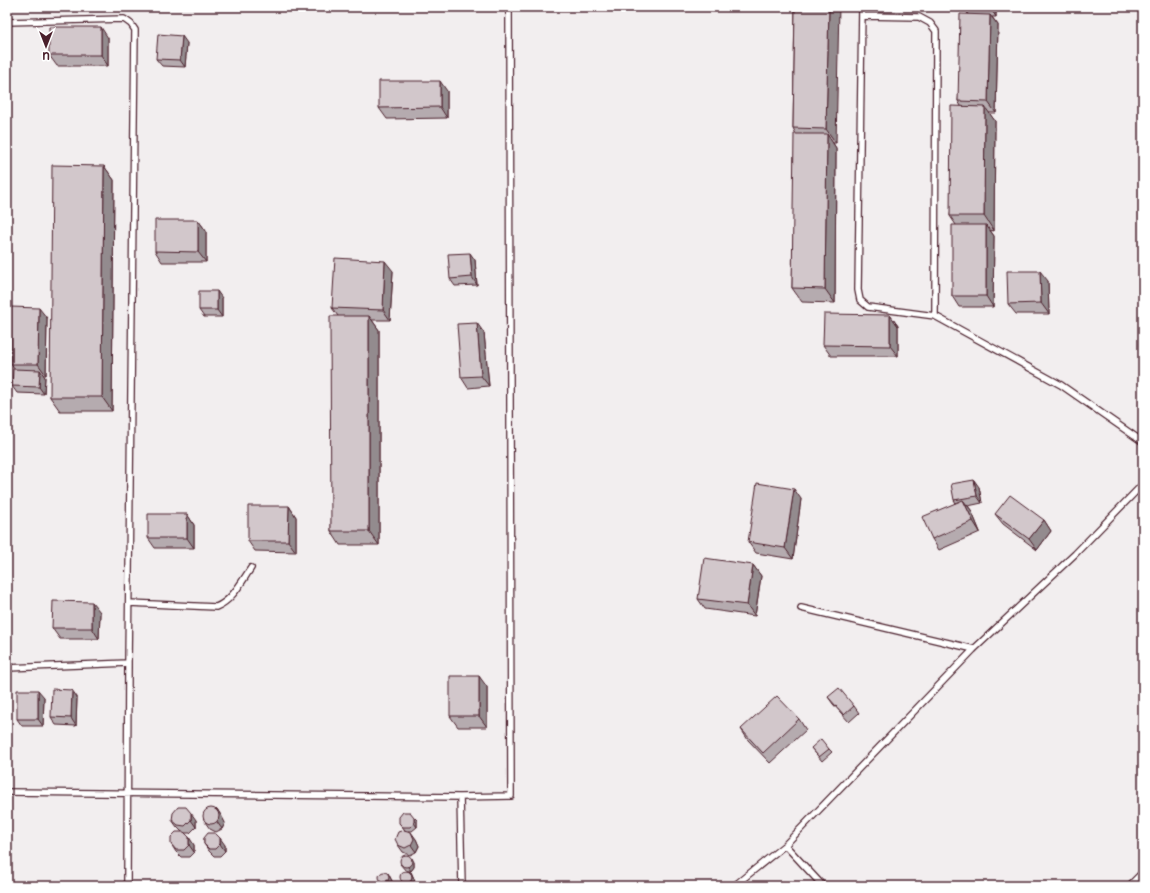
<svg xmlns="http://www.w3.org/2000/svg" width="1150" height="893" font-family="Mali,sans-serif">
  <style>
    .built { fill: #f2eeef }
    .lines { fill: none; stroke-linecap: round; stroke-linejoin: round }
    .lane-casing { stroke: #4a1f2b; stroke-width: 8 }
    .lane { stroke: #fff; stroke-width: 5.5 }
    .wall { fill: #b5abaf; stroke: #4a1f2b }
    .shaded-wall { fill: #938b8e; stroke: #4a1f2b }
    .building { fill: #d2c7cb; stroke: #4a1f2b }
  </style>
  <rect width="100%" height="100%" fill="#fff"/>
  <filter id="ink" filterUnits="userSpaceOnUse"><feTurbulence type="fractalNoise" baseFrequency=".025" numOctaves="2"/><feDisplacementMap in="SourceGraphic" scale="8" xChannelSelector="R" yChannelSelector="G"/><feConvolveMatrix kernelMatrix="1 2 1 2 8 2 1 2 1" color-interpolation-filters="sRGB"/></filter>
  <g filter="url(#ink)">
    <path class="built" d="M7 7H1143V886H7Z"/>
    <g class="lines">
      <g class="lane-casing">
        <path id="lane" d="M862 7 858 290 860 300 868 307 935 316
          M863 16 919 17 930 23 936 31 935 316 1061 385 1143 442
          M7 22 124 19 131 24 135 30 128 663 7 668
          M129 603 216 607C232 601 242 581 251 568
          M801 608 974 649
          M7 792 460 797 462 886
          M460 797 511 796 509 7
          M127 886 128 663
          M734 886 785 845
          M823 886 785 845 974 649 1075 554 1143 484
          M1129 886 1143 872"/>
      </g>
      <use href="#lane" class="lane"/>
    </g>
    <path class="wall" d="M795 7 836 143H833L836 148 835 303 802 302 792 288 796 134 793 128Z
      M963 7H996V17H992L998 25 996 113H989L995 121 994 231 990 230 994 236 993 307H959L952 296 956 225 950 216 961 106 958 101 968 14Z
      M108 38V66H57L49 55Z
      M187 43 185 67 162 66 156 59Z
      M447 91V118L387 119 379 108Z
      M104 166 114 180 112 411H60L50 397Z
      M198 220 206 231V262H162L155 251Z
      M475 260 477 285 455 286 450 279Z
      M393 271 390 320H372L379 330V545H340L331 531 338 316 332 308Z
      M1048 281 1049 314H1016L1008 304Z
      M222 298V317H204L199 310Z
      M890 315 898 326V356H831L823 345Z
      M47 318 46 375H43L45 377 44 394 17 393 12 386 14 369 11 364Z
      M484 333 489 386 468 388 461 377Z
      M979 487 982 503 968 506 971 510 980 532 939 550 932 539 956 503 954 500Z
      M801 499 793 559 756 553 748 542Z
      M289 506 296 517V552L255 551 248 541Z
      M187 514 194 525V548H155L148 538Z
      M995 514 1044 520 1051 531 1037 550 1003 524Z
      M753 565 761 576 755 616 705 609 698 599Z
      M100 612 99 639H60L52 628Z
      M487 687V727H458L450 716Z
      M44 697 43 726H22L17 719Z
      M77 697 76 726 56 725 51 717Z
      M828 697 854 706 859 713 849 722 833 704Z
      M799 719 806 730 770 763 748 740 741 729Z
      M811 748 829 749 832 752 822 761Z
      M217 809 222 817 225 823 222 829 216 832 210 829 205 822Z
      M172 820H196V827L190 833H184L194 845V852L189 857H181L176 852 171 844 182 832 177 827Z
      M417 820V827L412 831H408L416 839 419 846 416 852 410 855 403 852 398 845 405 830 399 823Z
      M204 838 225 845V851L220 856H214L209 851 204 844Z
      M414 862V867L411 871H407L411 872 415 881 413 885 411 886H406L404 885 402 881 406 871 400 864Z
      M388 873 392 881 390 884 387 886 383 884 380 881Z"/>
    <path class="shaded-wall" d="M829 7H839L836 143 826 129Z
      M990 7H996V17Z
      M990 15 998 25 996 113 988 102Z
      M101 27 108 38V66L101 55Z
      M182 36 187 43 185 67 180 60Z
      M440 81 447 91V118L440 107Z
      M985 107 995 121 994 231 984 216Z
      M827 134 836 148 835 303 825 289Z
      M104 166 114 180 112 411 102 397Z
      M198 220 206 231V262L198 252Z
      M986 225 994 236 993 307 986 296Z
      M470 253 475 260 477 285 472 277Z
      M385 261 393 271 390 320 383 310Z
      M1040 271 1048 281 1049 314 1041 303Z
      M217 291 222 298V317L217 310Z
      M39 308 47 318 46 375 38 364Z
      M890 315 898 326V356L890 346Z
      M369 316 379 330V545L369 531Z
      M477 323 484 333 489 386 481 376Z
      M40 370 45 377 44 394 39 387Z
      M974 480 979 487 982 503 977 496Z
      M794 489 801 499 793 559 785 548Z
      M963 500 971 510 980 532 973 521Z
      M289 506 296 517V552L288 541Z
      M187 514 194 525V548L187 538Z
      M1044 520 1051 531 1037 550 1029 539Z
      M753 565 761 576 755 616 747 605Z
      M92 602 100 612 99 639 92 628Z
      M479 676 487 687V727L479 716Z
      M38 690 44 697 43 726 38 719Z
      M72 690 77 697 76 726 71 718Z
      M7 692 10 696 8 726 7 725Z
      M217 809 222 817 225 823 222 829 217 822Z
      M191 813 196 820V827L191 820Z
      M414 817 417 820V827L414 823Z
      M411 832 416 839 419 846 416 852 411 845Z
      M189 837 194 845V852L189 845Z
      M220 838 225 845V851L220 844Z
      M412 858 414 862V867L411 871 408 867Z
      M411 872 415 881 413 885 411 881Z
      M388 873 392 881 390 884 388 881Z"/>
    <path class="building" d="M795 7H829L826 129 793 128Z
      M960 14 990 15 988 102 958 101Z
      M49 27H101V55H49Z
      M158 34 182 36 180 60 156 59Z
      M379 81H440V107L379 108Z
      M951 106 985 107 984 216H950Z
      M794 134H827L825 289 792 288Z
      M52 165 104 166 102 397H50Z
      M155 220H198V252L155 251Z
      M952 225H986V296H952Z
      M470 253 472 277 450 279 448 254Z
      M335 258 385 261 383 310 332 308Z
      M1007 271H1040L1041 303 1008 304Z
      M199 291H217V310H199Z
      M11 307 39 308 38 364H11Z
      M824 314 890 315V346L823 345Z
      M330 316H369V531H331Z
      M477 323 481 376 461 377 457 324Z
      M13 369 40 370 39 387 12 386Z
      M974 480 977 496 954 500 951 484Z
      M757 483 794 489 785 548 748 542Z
      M1010 495 1044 520 1029 539 995 514Z
      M963 500 973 521 932 539 922 517Z
      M248 506H289L288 541H248Z
      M148 514H187V538H148Z
      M704 558 753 565 747 605 698 599Z
      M53 601 92 602V628H52Z
      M450 676H479V716H450Z
      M839 688 854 706 844 715 828 697Z
      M52 689 72 690 71 718 51 717Z
      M17 690H38V719H17Z
      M777 696 799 719 763 753 741 729Z
      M821 739 829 749 819 757 811 748Z
      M178 807H186L191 813V820L185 826 178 825 172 820 173 813Z
      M203 816a8 8 0 1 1 16 0a8 8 0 1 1-16 0Z
      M403 812H410L414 817V823L410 827H403L399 823V817Z
      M404 830 411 832 414 839 411 845 405 848 398 845 395 839 398 832Z
      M176 832H184L189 837V845L184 850H176L171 844V837Z
      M208 833H215L220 838V844L215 849H209L204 844V838Z
      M400 861a6 6 0 1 1 12 0a6 6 0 1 1-12 0Z
      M400 877a6 6 0 1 1 12 0a6 6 0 1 1-12 0Z
      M379 877a5 5 0 1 1 10 0a5 5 0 1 1-10 0Z"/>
  </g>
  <rect width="1150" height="893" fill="none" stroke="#fff" stroke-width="24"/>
  <rect x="12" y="12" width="1126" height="869" fill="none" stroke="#4a1f2b" stroke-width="1.5" filter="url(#ink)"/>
  <g transform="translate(46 46) rotate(180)" stroke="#ffffff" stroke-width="3" paint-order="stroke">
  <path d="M0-3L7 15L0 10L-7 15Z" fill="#4a1f2b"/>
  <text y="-6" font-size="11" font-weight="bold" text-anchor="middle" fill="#4a1f2b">U</text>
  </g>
</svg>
